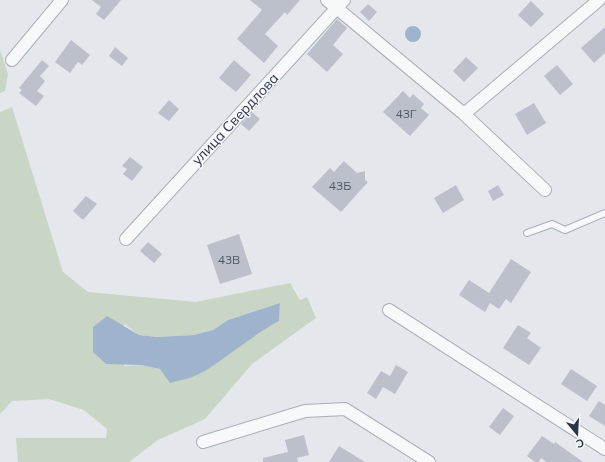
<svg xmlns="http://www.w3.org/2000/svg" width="605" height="462" font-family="Mulish,sans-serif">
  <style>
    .green { fill: #c9d6c5; fill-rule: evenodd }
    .water { fill: #9fb4cc }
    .building { fill: #bbc0ca }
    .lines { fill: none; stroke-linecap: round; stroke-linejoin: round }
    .lane-casing { stroke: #a9aeb7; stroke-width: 8 }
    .street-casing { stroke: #a9aeb7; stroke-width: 14 }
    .lane { stroke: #f7f8fa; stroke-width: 6 }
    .street { stroke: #f7f8fa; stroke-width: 12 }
    .labels { text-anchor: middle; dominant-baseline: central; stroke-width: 3; stroke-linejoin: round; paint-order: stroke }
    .number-label { font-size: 12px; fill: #4f5766 }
    .street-label { font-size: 14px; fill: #2b3445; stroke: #f4f6f9 }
  </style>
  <rect width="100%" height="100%" fill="#e4e7ec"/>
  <path class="green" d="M0 50 8 74 5 91 0 93Z
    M12 107 63 272 88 292 196 302 290 283 300 300 307 297 316 318 252 364 205 419 158 440 129 462H18L16 438H106L107 429 84 410 49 399 12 401 0 414V112ZM280 303 279 321 261 330 160 369 141 365 124 366V324L139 335 157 337 194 335 213 330 228 320Z"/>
  <path class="water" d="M405 34a8 8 0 1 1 16 0a8 8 0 1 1-16 0Z
    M280 303 279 321C253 335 230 355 205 371 195 377 182 380 170 383L160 369 141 365 106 364 93 352V327L107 316 139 335 157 337 194 335 213 330 228 320Z"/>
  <path class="building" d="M92 0H121L104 20 96 14 101 7Z
    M250 0H300L287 15 285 12 265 34 278 46 264 63 237 39 262 10Z
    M531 1 544 14 531 27 518 15Z
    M368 4 377 12 369 21 360 12Z
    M337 19 347 28 333 45 343 54 327 72 307 54Z
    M605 27V53L594 63 581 48Z
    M71 40 90 55 82 65 78 62 70 73 55 62Z
    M115 47 128 58 122 66 109 56Z
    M466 57 478 68 464 82 453 71Z
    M42 60 49 66 40 76 45 81 37 91 44 96 36 106 19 93 22 90 19 88Z
    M234 60 251 75 236 92 219 78Z
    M557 65 573 84 560 95 544 76Z
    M403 91 410 98 413 94 424 104 421 108 429 115 410 136 383 112Z
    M169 100 179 109 169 121 158 113Z
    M534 103 546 123 527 135 515 114Z
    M252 112 260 119 249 131 241 124Z
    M130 157 143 167 132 181 123 174 127 169 122 166Z
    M344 161 357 173 365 171V180L368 182 341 212 312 187 330 168 334 172Z
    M456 185 464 200 443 213 434 198Z
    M498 185 504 195 493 201 488 191Z
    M86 196 97 204 83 220 73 211Z
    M239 234 252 274 220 284 207 245Z
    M148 242 162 254 154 263 140 251Z
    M511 259 531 272 511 303 506 299 499 309 490 303 485 312 459 295 469 280 489 293Z
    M518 325 531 333 527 338 541 348 529 365 503 348Z
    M396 365 408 372 395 394 383 387 376 399 367 393 381 371 390 376Z
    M571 369 597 386 587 401 561 384Z
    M599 401 605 405V426L589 416Z
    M503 408 514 416 500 435 489 427Z
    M304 435 309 455 297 458 298 462H263V458L288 452 285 440Z
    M542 436 554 444 555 442 583 462H546L541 458 539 462H535L527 456Z
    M339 446 365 462H329Z"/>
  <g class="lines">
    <g class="lane-casing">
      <path id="lane" d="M527 233 552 224 565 230 605 213"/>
    </g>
    <g class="street-casing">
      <path id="street" d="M327 0 464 114 545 190
        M12 60 62 0
        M464 114 599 0
        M126 239 344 0
        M389 310 605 449
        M203 442 305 411 345 409 429 462"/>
    </g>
    <use href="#lane" class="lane"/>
    <use href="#street" class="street"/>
  </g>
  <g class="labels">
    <g class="number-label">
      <text x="406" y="113">43Г</text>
      <text x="340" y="185">43Б</text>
      <text x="229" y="259">43В</text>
    </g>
    <g class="street-label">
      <text transform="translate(235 119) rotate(-47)">улица Свердлова</text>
    </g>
  </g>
  <g transform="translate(577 434) rotate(162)" stroke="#f4f6f9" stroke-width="3" paint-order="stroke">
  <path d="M0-3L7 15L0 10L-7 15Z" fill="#2b3445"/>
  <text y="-6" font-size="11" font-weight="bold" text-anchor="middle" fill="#2b3445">С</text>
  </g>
</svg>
